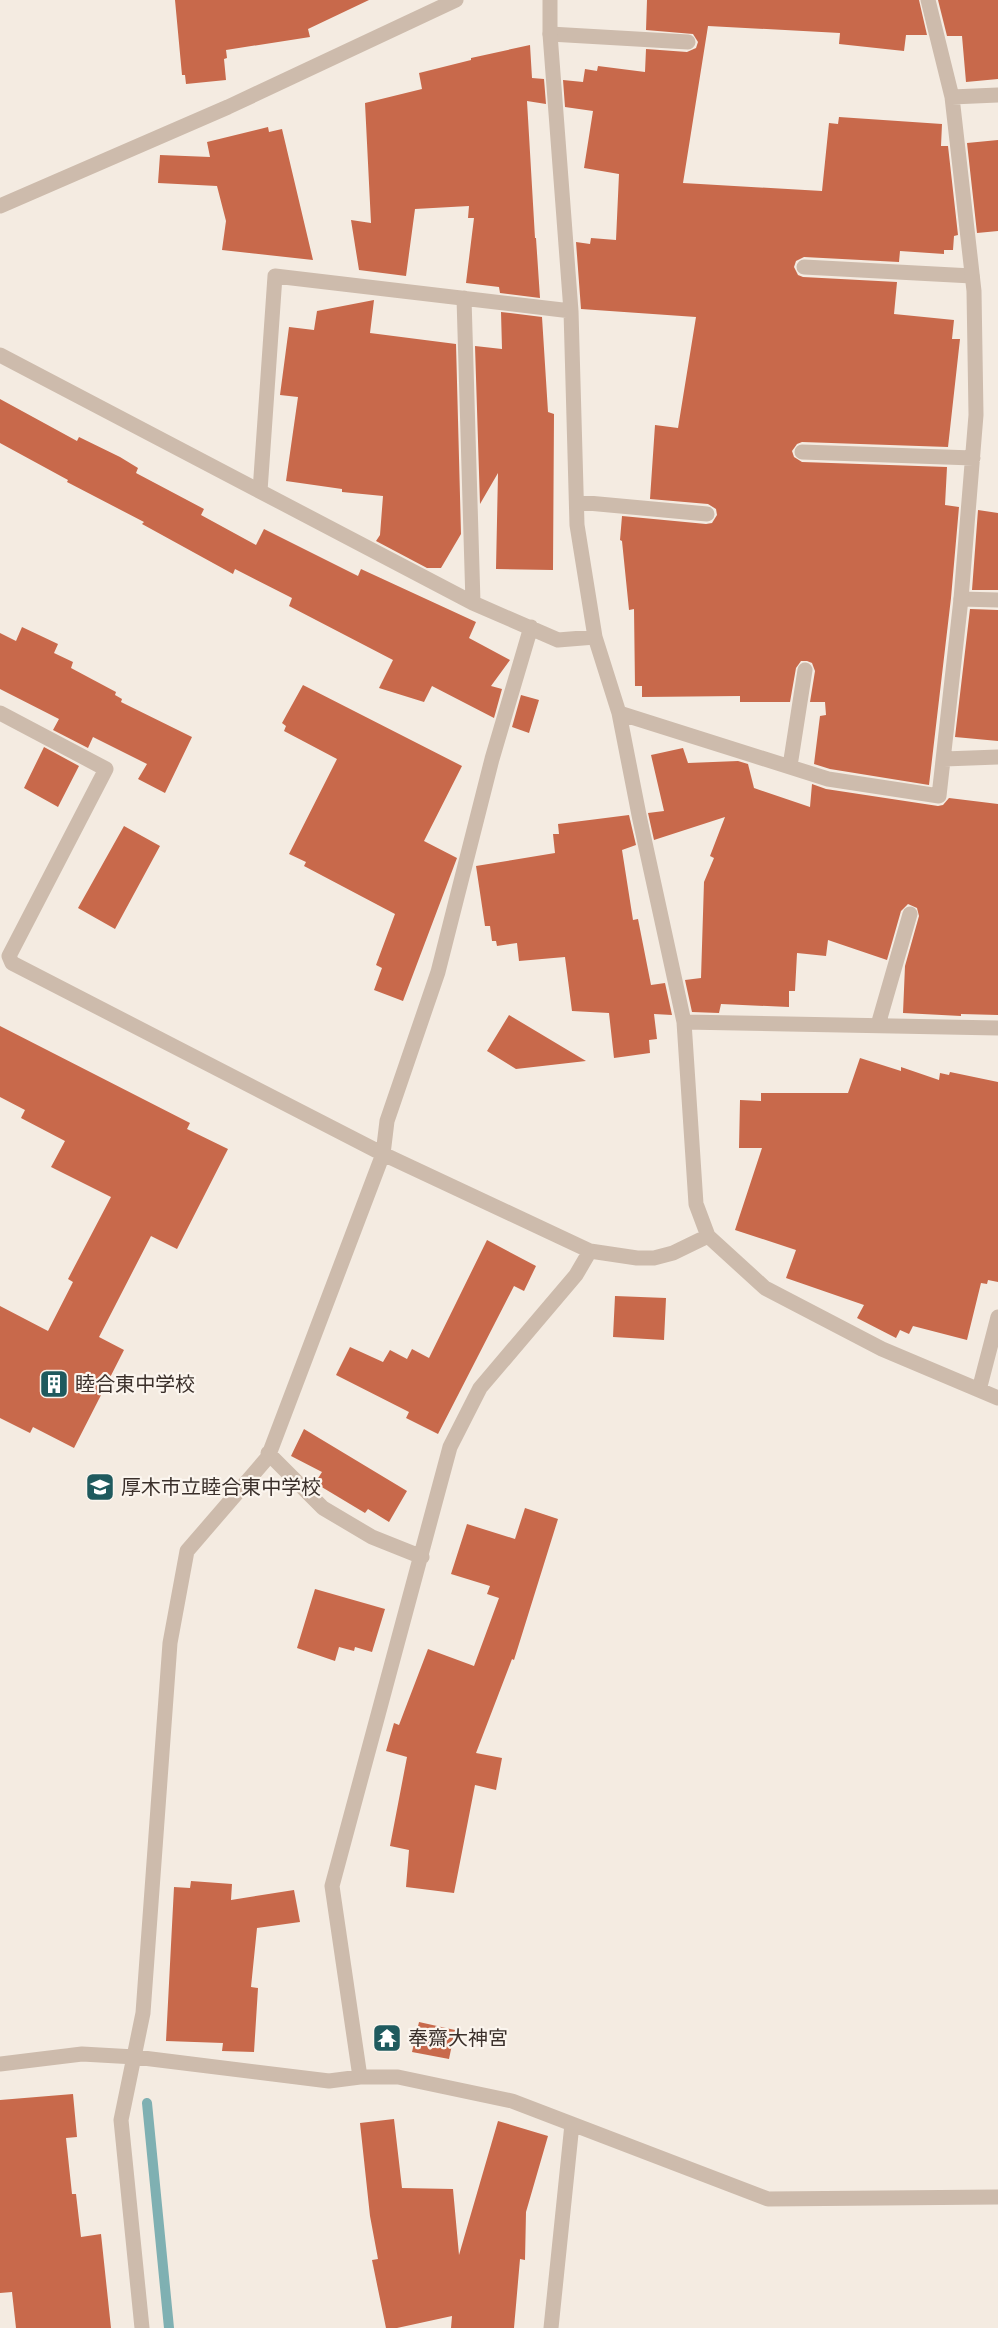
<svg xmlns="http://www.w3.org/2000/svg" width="998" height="2328" font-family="'Nunito Sans','Noto Sans JP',sans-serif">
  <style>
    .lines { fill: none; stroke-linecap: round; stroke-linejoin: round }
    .stream { stroke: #7fb0b2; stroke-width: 10 }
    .building { fill: #c8694b }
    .lane { stroke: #cdbbac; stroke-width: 15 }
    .street { stroke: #cdbbac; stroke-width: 15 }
    .labels { text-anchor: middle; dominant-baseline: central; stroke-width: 4.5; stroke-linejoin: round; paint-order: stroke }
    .poi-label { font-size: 20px; fill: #3b302b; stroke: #fbf5ee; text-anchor: start }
  </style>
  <rect width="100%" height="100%" fill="#f4ebe1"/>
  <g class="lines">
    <path class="stream" d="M147 2103 169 2328"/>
  </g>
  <path class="building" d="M175 0H369L308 29 310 37 226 50 227 58 224 59 226 80 186 84 185 75H182Z
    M647 0H919L927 35H906L904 51 839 44 840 33 708 26 683 183 822 191 829 123 838 124 839 117 942 124 941 146H948L958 235 954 236 953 250H944V254L900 251 899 262 804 257 796 261 794 267 798 275 803 277 897 282 894 314 954 320 952 339H960L948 447 802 442 797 444 792 451 794 457 802 462 947 467 945 505 959 507 951 598 929 785 830 769 814 764 820 716 826 715 825 702H810L815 671 812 663 807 661H801L796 668 790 702H740V696L642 697V686H635L634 609 629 610 622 541 620 540 622 516 706 524 712 523 717 515 716 509 708 504 650 499 655 425 678 428 696 317 581 309 576 242 590 244 591 238 616 240 619 174 584 168 593 111 565 107 563 80 583 82 585 69 597 71 598 66 645 72 646 49 687 52 696 48 698 42 693 34 646 30Z
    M938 0H998V79L966 82 962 36H947Z
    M530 45 532 78 544 79 546 104 527 101 535 238H536L540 298 500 293 499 287 466 283 474 218H468L469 206 415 209 406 276 359 270 351 220 371 223 365 103 422 89 419 73 471 60V58Z
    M268 127 269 132 282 129 313 260 222 250 226 221 217 186 158 183 160 155 210 157 207 142Z
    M998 140V231L977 233 967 143Z
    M374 300 370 333 456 344 461 534 441 568H427L376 541 380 535 383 496 342 492V489L286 481 298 397 280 395 289 327 314 330 317 311Z
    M501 312 542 317 548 412 554 414 553 570 496 569 498 473 480 504 475 346 502 349Z
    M0 399 77 441 79 437 120 457 138 468 136 473 204 509 201 515 256 545 264 529 358 576 361 569 476 622 469 638 510 660 491 686 502 689 494 718 432 686 424 702 379 688 393 660 289 606 292 598 235 569 233 574 142 524 144 522 67 482 68 480 0 443Z
    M978 510 998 513V590H972Z
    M970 609 998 610V741L955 737Z
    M22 627 58 644 54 653 73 662 71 668 116 692 115 695 122 699 121 702 192 737 165 793 138 779 147 764 93 737 88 748 53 730 59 719 0 689V633L16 641Z
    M303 685 462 766 424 841 457 858 403 1001 374 990 382 968 376 965 395 914 304 866 306 862 289 854 337 759 284 731 286 726 282 723Z
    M521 695 539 700 529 733 512 727Z
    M44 747 79 766 58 807 24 788Z
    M683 748 688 763 738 761 748 764 754 788 810 807 812 784 826 789 938 806 943 805 949 798 998 804V1015L961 1014V1016L903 1013 905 966 919 916 917 908 908 904 901 911 887 960 828 940 826 956 797 953 795 991H789V1007L721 1004 719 1013 692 1012 685 980 701 978 704 882 714 858 710 856 725 817 654 840 648 813 664 811 651 755Z
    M629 815 636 845 622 850 633 920 638 919 651 985 665 983 672 1015 654 1014 657 1039 649 1040 650 1053 614 1058 609 1013 572 1011 565 957 519 961 517 943 497 946 496 941H492L490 926H485L476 866 555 853 553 834H559L558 824Z
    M124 826 160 846 115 929 78 908Z
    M509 1015 586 1061 516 1069 487 1051Z
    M0 1026 190 1123 187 1129 228 1149 177 1249 151 1236 99 1337 124 1350 74 1448 33 1427 30 1433 0 1418V1306L48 1331 73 1282 68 1279 111 1197 51 1167 65 1141 21 1118 25 1110 0 1097Z
    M860 1058 901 1071V1067L939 1080 940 1073 949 1075 950 1072 998 1082V1282L988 1280 987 1284 981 1283 967 1340 913 1326 909 1334 900 1330 896 1338 857 1318 864 1305 786 1278 796 1250 735 1230 762 1148H739L740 1100 761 1101V1093H848Z
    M487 1240 536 1266 524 1291 514 1286 438 1434 406 1418 409 1412 336 1375 350 1347 383 1362 390 1350 407 1359 412 1349 429 1358Z
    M615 1296 666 1298 664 1340 613 1337Z
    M304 1429 407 1491 389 1522 368 1509 365 1513 315 1483 322 1472 291 1456Z
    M525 1508 558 1519 514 1660 512 1659 476 1753 502 1758 496 1790 475 1785 454 1893 406 1887 409 1850 390 1846 407 1757 386 1751 394 1723 399 1725 428 1649 474 1666 499 1598 487 1594 490 1586 451 1574 467 1524 515 1539Z
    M315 1589 385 1609 372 1652 355 1647 354 1651 339 1647 335 1661 297 1648Z
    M191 1881 232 1884 231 1900 294 1890 300 1922 257 1928 251 1987 258 1988 254 2052 222 2051 223 2043 166 2041 174 1887 190 1888Z
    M419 2022 455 2030 449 2059 412 2052Z
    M73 2094 77 2137 66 2138 72 2194H76L81 2237 101 2234 111 2328H16L12 2292 0 2293V2100Z
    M394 2119 402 2188 453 2189 459 2255 498 2121 548 2136 526 2212 525 2260 520 2259 514 2328H451L452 2316 397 2328H386L372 2260 378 2259 370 2216 360 2123Z"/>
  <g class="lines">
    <path class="lane" d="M550 34 688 42
      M804 267 972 276
      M961 599 998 600"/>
    <path class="street" d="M550 0V34L571 311 577 525 595 637 619 713 640 820 684 1022 696 1204 708 1236 765 1288 882 1349 998 1398
      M952 97 998 95
      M0 206 228 107 456 0
      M464 298 473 603
      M0 355 473 603 558 640 595 637
      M802 452 973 458
      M260 491 275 276 571 311
      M577 502 707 514
      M0 713 106 769 9 956 12 963 383 1154 590 1251 637 1258H654L673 1253 708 1236
      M619 713 828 779 939 796 961 599 976 415 974 291 952 97 928 0
      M944 759 998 757
      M790 766 805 670
      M684 1022 998 1028
      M878 1025 910 914
      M979 1390 998 1317
      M268 1453 323 1508 372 1537 422 1557
      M0 2064 82 2054 135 2057 329 2081 360 2077H398L512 2101 768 2199 998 2197
      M360 2077 332 1886 450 1447 480 1388 576 1275 590 1251
      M142 2328 121 2120 143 2013 170 1643 187 1551 268 1457 383 1154 387 1121 438 972 492 759 531 627
      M551 2328 572 2124"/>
  </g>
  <defs>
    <g id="building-square" transform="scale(1.5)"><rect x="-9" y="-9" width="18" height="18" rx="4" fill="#1f5a5e" stroke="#fbf5ee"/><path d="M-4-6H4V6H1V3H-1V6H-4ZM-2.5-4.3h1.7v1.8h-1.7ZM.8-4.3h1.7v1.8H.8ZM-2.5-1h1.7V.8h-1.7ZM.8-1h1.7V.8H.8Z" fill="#fff"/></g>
    <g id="school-square" transform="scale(1.5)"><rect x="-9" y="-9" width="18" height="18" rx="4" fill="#1f5a5e" stroke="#fbf5ee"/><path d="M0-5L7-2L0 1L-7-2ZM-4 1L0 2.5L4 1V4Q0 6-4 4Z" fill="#fff"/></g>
    <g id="temple-square" transform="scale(1.5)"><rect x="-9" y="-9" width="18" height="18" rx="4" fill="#1f5a5e" stroke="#fbf5ee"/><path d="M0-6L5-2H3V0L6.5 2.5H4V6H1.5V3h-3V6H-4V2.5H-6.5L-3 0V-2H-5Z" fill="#fff"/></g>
  </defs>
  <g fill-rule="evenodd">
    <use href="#building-square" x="54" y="1384"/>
    <use href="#school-square" x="100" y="1487"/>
    <use href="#temple-square" x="387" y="2038"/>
  </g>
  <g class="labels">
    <g class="poi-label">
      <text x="75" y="1384">睦合東中学校</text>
      <text x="121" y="1487">厚木市立睦合東中学校</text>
      <text x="408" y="2038">奉齋大神宮</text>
    </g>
  </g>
</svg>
